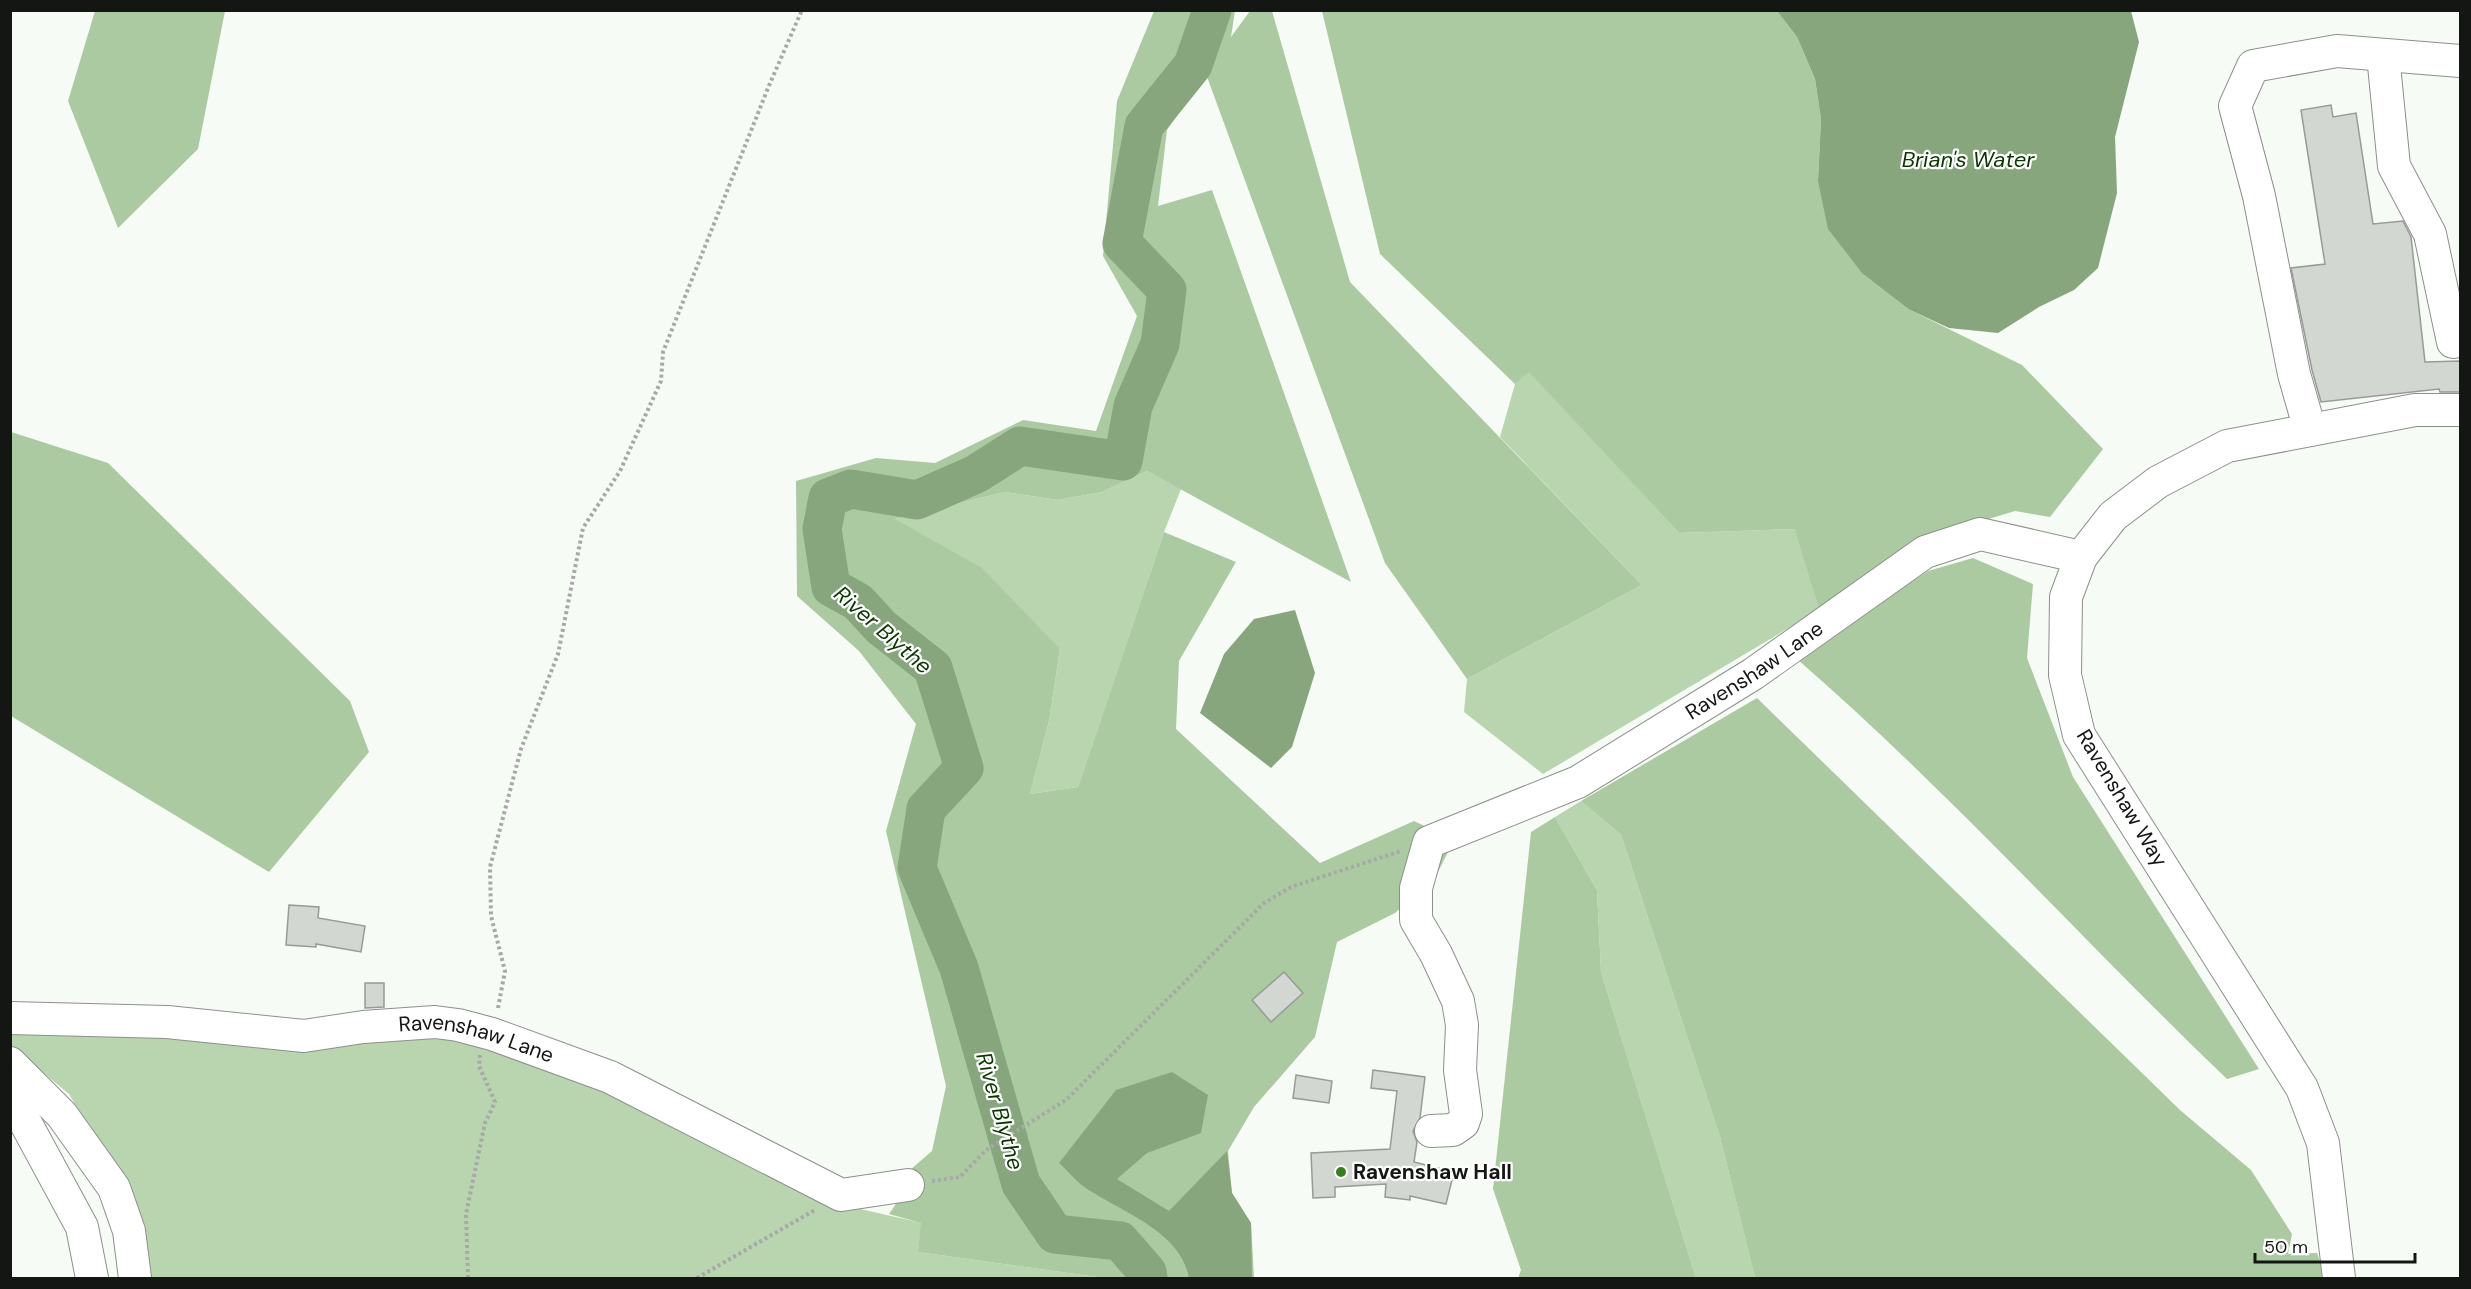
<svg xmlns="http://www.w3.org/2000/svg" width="2471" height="1289" font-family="'DM Sans',sans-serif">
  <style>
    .green { fill: #b8d5af }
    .forest { fill: #abcaa1 }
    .water { fill: #87a67e }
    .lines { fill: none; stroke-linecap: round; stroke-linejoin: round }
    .river { stroke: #87a67e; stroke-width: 39 }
    .building { fill: #d2d7d1; stroke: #979b96; stroke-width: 1.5 }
    .minor-casing { stroke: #8c908b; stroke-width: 34 }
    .path { stroke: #a6a9a5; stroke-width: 4; stroke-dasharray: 3 3; stroke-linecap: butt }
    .minor { stroke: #fff; stroke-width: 32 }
    .poi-dot { fill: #3a7d1f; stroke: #fff; stroke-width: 2 }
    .labels { text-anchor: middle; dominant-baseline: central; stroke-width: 4.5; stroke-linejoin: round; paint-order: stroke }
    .street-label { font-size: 21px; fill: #141614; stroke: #fff }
    .poi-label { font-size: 21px; font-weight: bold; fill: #141614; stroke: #fff; text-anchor: start }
    .water-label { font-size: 22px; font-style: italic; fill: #0d3700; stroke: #fff }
  </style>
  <rect width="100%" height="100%" fill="#f7fbf5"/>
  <path class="green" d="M1529 371 1679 533 1796 529 1819 610 1543 774 1464 712 1467 679 1642 585 1500 437 1515 384Z
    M1147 471 1181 489 1164 532 1078 787 1030 794 1049 721 1060 649 895 519 1005 492 1058 500 1102 492Z
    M1581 801 1621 835 1720 1137 1755 1278H1696L1601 972 1597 890 1555 817Z
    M10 1027 377 1042 433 1037 514 1053 627 1101 834 1203 922 1223 918 1252 1104 1278H145L131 1196 69 1094 11 1046Z"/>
  <path class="forest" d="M95 11H225L198 149 118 228 68 101Z
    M1154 11H1235L1231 37 1250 11H1272L1350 282 1642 585 1467 679 1385 563 1206 74 1167 130 1158 206 1212 190 1351 582 1147 471 1102 492 1058 500 1005 492 895 519 982 568 1060 649 1049 721 1030 794 1078 787 1164 532 1236 562 1179 661 1176 729 1320 863 1414 821 1454 840 1435 878 1395 913 1337 942 1315 1037 1254 1107 1228 1151 1232 1193 1251 1223 1254 1278H1104L918 1252 921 1223 889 1214 904 1192 910 1170 932 1151 946 1086 886 831 916 724 859 651 797 596 796 481 876 458 935 463 1023 420 1096 431 1137 316 1103 256 1117 101Z
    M1322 11H1777L1797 37 1815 79 1821 119 1818 181 1910 310 2022 365 2103 449 2050 517 2015 511 1916 541 1819 610 1795 529 1679 533 1529 372 1515 384 1380 254Z
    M11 432 108 463 350 701 369 752 269 872 11 716Z
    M1973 558 2033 584 2027 658 2073 777 2259 1069 2227 1079C2082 940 1948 790 1797 659L1928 571Z
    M1757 698 2180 1110 2251 1170 2292 1234 2288 1254 2317 1253 2326 1278H1755L1720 1137 1621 835 1581 801Z
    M1555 817 1597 890 1601 972 1696 1278H1518L1521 1270 1493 1189 1531 832Z"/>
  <path class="water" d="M1777 11H2131L2139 42 2115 137 2117 193 2098 268 2074 290 2039 307 1998 333 1949 328 1910 310 1862 273 1828 229 1818 181 1821 119 1815 79 1797 37Z
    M1295 610 1315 673 1292 747 1271 768 1200 713 1224 654 1254 619Z
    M1172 1072 1208 1095 1201 1133 1147 1153 1117 1179 1169 1211 1227 1151 1232 1193 1251 1223 1252 1278H1189C1181 1230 1118 1211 1083 1186 1074 1179 1067 1170 1059 1163L1116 1090Z"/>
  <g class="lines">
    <path class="river" d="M1148 1278 1147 1272 1120 1241 1055 1234 1021 1184 959 968 917 868 926 809 964 768 933 668 881 627 858 602 831 587 822 529 828 498 851 489 917 500 976 474 1020 446 1123 461 1133 406 1160 344 1167 290 1122 243 1144 126 1193 65 1212 10"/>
  </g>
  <path class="building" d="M2331 105 2333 117 2356 113 2373 224 2403 221 2411 237 2425 362 2460 361V392H2440L2439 389 2321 402 2312 370 2291 268 2325 264 2301 110Z
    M289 905 319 907 318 918 365 926 361 952 316 944V947L286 945Z
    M1284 972 1303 993 1271 1022 1252 1000Z
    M365 983H384V1007L365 1008Z
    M1373 1070 1425 1077 1420 1118 1413 1131 1417 1142 1414 1162 1454 1172 1446 1204 1410 1196V1200L1385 1197 1386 1184 1335 1187V1197L1313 1198 1311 1153 1390 1149 1397 1091 1371 1088Z
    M1296 1075 1332 1081 1329 1103 1293 1098Z"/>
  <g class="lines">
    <g class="minor-casing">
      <g id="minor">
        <path d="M2383 55 2394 166 2430 234 2453 342 2460 341"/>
        <path d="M2310 430 2294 374 2259 196 2235 106 2253 66 2337 51 2460 61"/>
        <path id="s1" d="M10 1018 167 1022 304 1036 363 1027 435 1022 458 1025 492 1034 610 1077 841 1195 908 1185"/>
        <path d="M10 1063 62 1115 114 1188 129 1231 135 1278"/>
        <path d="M10 1094 82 1227 92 1278"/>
        <path id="s2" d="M1431 1131 1453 1130 1463 1123 1466 1114 1460 1070 1462 1025 1458 1001 1436 954 1416 920V888L1429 842 1578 782 1753 674 1925 552 1980 534 2081 557"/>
        <path d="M2339 1278 2323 1143 2302 1088 2079 735 2065 675 2066 597 2081 557 2113 516 2158 482 2227 446 2415 410H2460"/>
      </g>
    </g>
    <path class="path" d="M498 1008 505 971 491 916 490 867 521 749 558 654 583 528 620 471 661 381 663 352 768 88 802 10
      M932 1181 960 1177 986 1150 1066 1100 1264 903 1291 887 1401 851
      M468 1278 466 1214 485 1123 495 1102 479 1066 480 1055
      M697 1278 815 1210"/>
    <use href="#minor" class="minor"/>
  </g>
  <circle class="poi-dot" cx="1341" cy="1172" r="6"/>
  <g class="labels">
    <g class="street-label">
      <text stroke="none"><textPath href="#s2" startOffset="698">Ravenshaw Lane</textPath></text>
      <text transform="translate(2122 798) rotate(59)">Ravenshaw Way</text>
      <text stroke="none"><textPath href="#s1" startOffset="470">Ravenshaw Lane</textPath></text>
    </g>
    <g class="poi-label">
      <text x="1353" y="1172">Ravenshaw Hall</text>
    </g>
    <g class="water-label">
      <text x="1968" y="159">Brian's Water</text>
      <text transform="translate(883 630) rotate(41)">River Blythe</text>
      <text transform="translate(1000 1111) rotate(74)">River Blythe</text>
    </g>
  </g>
  <rect width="2471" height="1289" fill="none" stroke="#141614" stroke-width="24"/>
  <path d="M2255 1253v9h160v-9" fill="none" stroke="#141614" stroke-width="3"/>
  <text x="2264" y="1253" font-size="18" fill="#141614" stroke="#ffffff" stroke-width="4.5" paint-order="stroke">50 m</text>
</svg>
